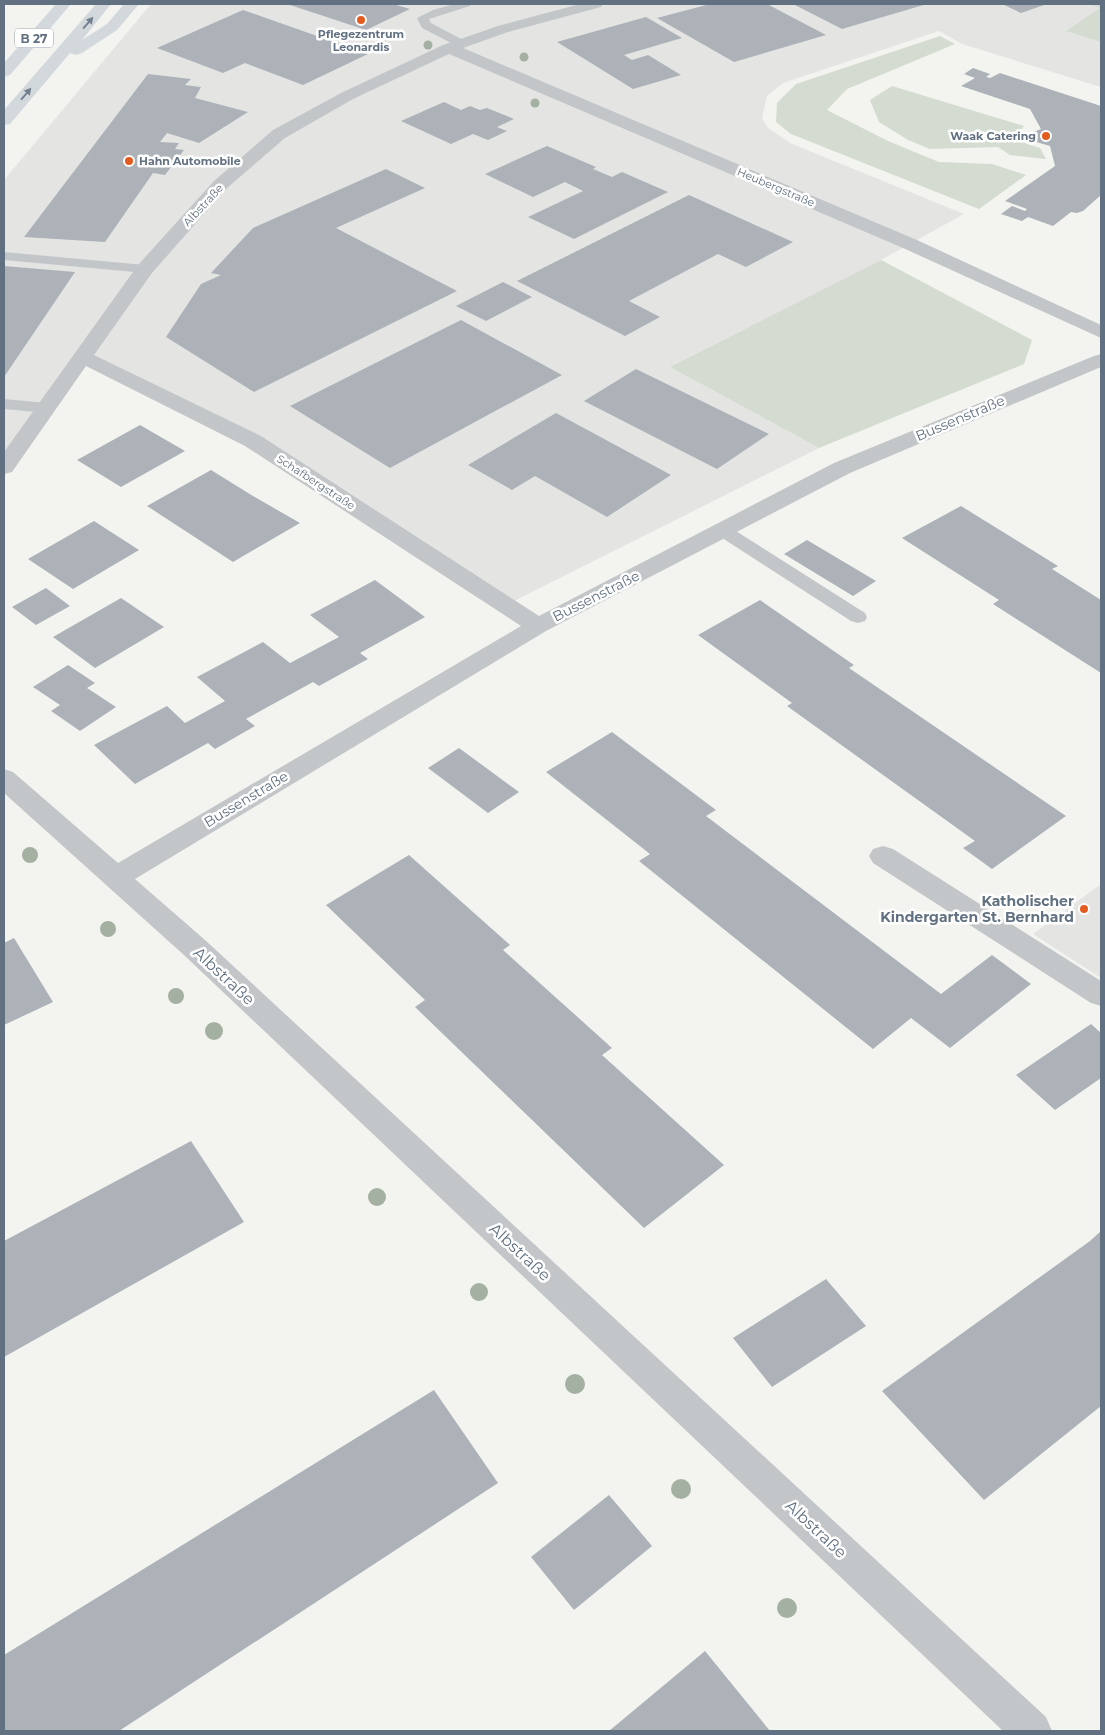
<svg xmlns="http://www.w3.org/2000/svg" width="1105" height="1735" font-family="Montserrat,sans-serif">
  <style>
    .built { fill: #e4e5e3 }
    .green { fill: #d4dbd0 }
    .building { fill: #acb2b8 }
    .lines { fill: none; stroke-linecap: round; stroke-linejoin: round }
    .lane { fill: #c3c6c9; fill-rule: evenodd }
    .street { fill: #c3c6c9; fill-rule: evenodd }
    .highway { fill: #d3d8dc; fill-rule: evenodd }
    .tree { fill: #a4b0a1 }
    .oneway { fill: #73808f }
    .poi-dot { fill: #e45b1f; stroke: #fff; stroke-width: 2 }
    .labels { text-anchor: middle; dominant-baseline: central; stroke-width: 5; stroke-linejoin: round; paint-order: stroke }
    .far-poi-label { font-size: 11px; font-weight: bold; fill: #627181; stroke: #fff }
    .far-street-label { font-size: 11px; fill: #627181; stroke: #fff }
    .shield { fill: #fff; stroke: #919ca7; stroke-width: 1 }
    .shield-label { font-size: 12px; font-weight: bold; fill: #627181 }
    .street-label { font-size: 14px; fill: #627181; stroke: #fff }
    .poi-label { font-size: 14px; font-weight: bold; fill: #627181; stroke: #fff; text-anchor: end }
    .near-street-label { font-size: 16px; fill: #627181; stroke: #fff }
  </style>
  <rect width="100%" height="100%" fill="#f3f4ef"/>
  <path class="built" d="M151 4H1101V87L962 44 939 31 783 83 767 96 762 118 768 128 790 143 964 214 881 260 670 367 819 448 506 605 253 441 83 357 4 467V180Z
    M1101 884V978L1033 934Z"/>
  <path class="green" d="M1090 4H1101V42L1066 31 1100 8Z
    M940 36 955 44 847 89 827 110 888 141 939 162 992 164 1026 175 979 209 791 134 776 122 777 103 796 84Z
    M892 86 1024 126 1018 133 1017 138 1027 144 1040 148 1046 159 1010 155 998 147 930 149 908 140 879 122 870 100Z
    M881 260 1032 340 1024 364 819 448 670 367Z"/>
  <path class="building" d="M287 4H393L410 9 366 30Z
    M710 4H767L826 35 734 62 657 18Z
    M793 4H927L842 29Z
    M1002 4H1047L1021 13Z
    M243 10 368 54 303 85 245 63 223 73 157 48Z
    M646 17 682 38 624 55 632 60 648 55 681 75 633 89 557 42Z
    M973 68 990 74 986 77 990 78 1000 73 1101 106V195L1083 211 1077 213 1071 212 1053 226 1028 217 1022 221 1001 214 1012 206 1025 211 1027 209 1005 201 1055 166 1050 146 1033 141 1030 137 1031 133 1041 129 1030 109 961 86 975 78 964 74Z
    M148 74 191 79 185 85 201 87 195 98 248 112 199 143 167 133 160 142 179 143 175 149 184 150 165 175 153 173 105 242 24 237Z
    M444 102 461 110 470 106 480 110 487 108 514 119 497 127 507 131 488 140 473 134 451 144 401 121Z
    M547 146 596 167 593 169 612 177 622 172 668 192 574 239 528 217 583 191 565 182 533 197 485 174Z
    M386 169 425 188 336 228 457 291 254 392 166 337 201 284 221 275 211 273 253 228Z
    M689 195 793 242 746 267 718 254 629 301 660 317 625 336 517 281Z
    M4 266 75 272 4 377Z
    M503 282 532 297 486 321 456 306Z
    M461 320 562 375 390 468 290 406Z
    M636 369 769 434 717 469 584 401Z
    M556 413 671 475 607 517 535 476 512 490 468 465Z
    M140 425 185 451 121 487 77 460Z
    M211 470 253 496 300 523 233 562 147 506Z
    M961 506 1058 566 1052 569 1101 600V673L993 604 999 600 902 538Z
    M94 521 139 550 73 589 28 559Z
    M807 540 876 581 853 596 784 554Z
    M375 580 425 617 360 653 368 659 319 686 313 682 246 719 255 726 215 749 208 743 135 784 94 745 167 706 185 723 225 701 197 677 263 642 290 663 339 637 310 615Z
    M46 588 70 606 36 625 12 607Z
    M121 598 164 627 95 668 53 637Z
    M760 600 854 665 849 668 1066 816 992 869 963 848 975 841 787 706 792 703 698 635Z
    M68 665 95 683 87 688 116 707 80 731 51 711 60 705 33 687Z
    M612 732 716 810 706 816 941 994 992 955 1031 984 950 1048 911 1018 873 1049 639 861 650 854 546 772Z
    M459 748 519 792 488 813 428 768Z
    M409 855 510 945 503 950 612 1048 602 1055 724 1165 644 1228 415 1007 425 1000 326 905Z
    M14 938 53 1002 4 1025V943Z
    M1091 1024 1101 1033V1078L1055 1110 1016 1075Z
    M191 1141 244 1222 4 1357V1241Z
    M1101 1231V1406L984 1500 882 1391 1090 1241Z
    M826 1279 866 1326 772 1387 733 1338Z
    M434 1390 498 1483 119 1731H4V1655Z
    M609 1495 652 1546 574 1610 531 1557Z
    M705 1651 770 1731H609Z"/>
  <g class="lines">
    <path class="lane" d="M454 4H472L470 6 429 19 431 23 465 41 467 44 461 48 422 28 417 18 433 10Z
      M4 252 145 265 150 266 152 269 150 272 145 273 4 260Z
      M4 399 47 403 53 405 55 408 53 411 47 413 4 409Z
      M722 525 728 526 865 613 867 617 865 621 858 623 851 621 716 534 713 530 716 526Z"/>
    <path class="street" d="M580 4H603L601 7 508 32 463 48 917 240 1101 325V338L903 248 449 54 353 99 285 138 226 189 152 273 94 355 261 436 539 616 834 463 1094 356 1101 354V367L850 473 546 631 135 879 205 940 1046 1717 1052 1731H1003L185 956 4 793V769L13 772 118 863 521 626 245 446 86 366 12 472 4 474V452L138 265 214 181 273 130 341 93 443 45 498 26Z
      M883 846 893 849 1101 981V1006L1091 1003 873 863 869 856 873 849Z"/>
    <path class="highway" d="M56 4H71L10 75 4 77V63Z
      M96 4H111L82 40 107 24 124 4H139L117 30 82 53 76 55 70 53 10 124 4 125V110Z"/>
  </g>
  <g class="tree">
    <circle cx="428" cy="45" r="4.5"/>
    <circle cx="524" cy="57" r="4.5"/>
    <circle cx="535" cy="103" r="4.5"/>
    <circle cx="30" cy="855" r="8"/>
    <circle cx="108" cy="929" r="8"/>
    <circle cx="176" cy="996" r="8"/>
    <circle cx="214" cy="1031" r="9"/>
    <circle cx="377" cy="1197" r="9"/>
    <circle cx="479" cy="1292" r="9"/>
    <circle cx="575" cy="1384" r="10"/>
    <circle cx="681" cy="1489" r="10"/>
    <circle cx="787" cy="1608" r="10"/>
  </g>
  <defs><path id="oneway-solid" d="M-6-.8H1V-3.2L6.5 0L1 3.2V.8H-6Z" transform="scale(1.25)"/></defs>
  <g class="oneway">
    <use href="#oneway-solid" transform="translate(88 23) rotate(-49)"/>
    <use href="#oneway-solid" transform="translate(26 94) rotate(-49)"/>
  </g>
  <g class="poi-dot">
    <circle cx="361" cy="20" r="5"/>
    <circle cx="1046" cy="136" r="5"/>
    <circle cx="129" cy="161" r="5"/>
    <circle cx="1084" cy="909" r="5"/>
  </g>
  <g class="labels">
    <g class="far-poi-label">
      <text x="361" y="34">Pflegezentrum<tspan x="361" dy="13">Leonardis</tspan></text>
      <text x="1036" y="136" text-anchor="end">Waak Catering</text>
      <text x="139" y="161" text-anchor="start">Hahn Automobile</text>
    </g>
    <g class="far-street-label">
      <text transform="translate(776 187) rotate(23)">Heubergstraße</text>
      <text transform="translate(203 205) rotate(-47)">Albstraße</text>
      <text transform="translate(316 482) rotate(33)">Schafbergstraße</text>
    </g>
    <rect class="shield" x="15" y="28.5" width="38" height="19" rx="4"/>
    <g class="shield-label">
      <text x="34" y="38">B 27</text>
    </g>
    <g class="street-label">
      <text transform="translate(960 418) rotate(-23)">Bussenstraße</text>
      <text transform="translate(596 596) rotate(-27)">Bussenstraße</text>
      <text transform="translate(246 799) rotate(-31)">Bussenstraße</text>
    </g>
    <g class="poi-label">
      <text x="1074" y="901">Katholischer<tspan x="1074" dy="16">Kindergarten St. Bernhard</tspan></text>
    </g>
    <g class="near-street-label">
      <text transform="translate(224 976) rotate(43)">Albstraße</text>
      <text transform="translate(520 1252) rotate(43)">Albstraße</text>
      <text transform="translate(816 1529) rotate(43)">Albstraße</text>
    </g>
  </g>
  <rect width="1105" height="1735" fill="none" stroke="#627181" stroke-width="10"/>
</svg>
